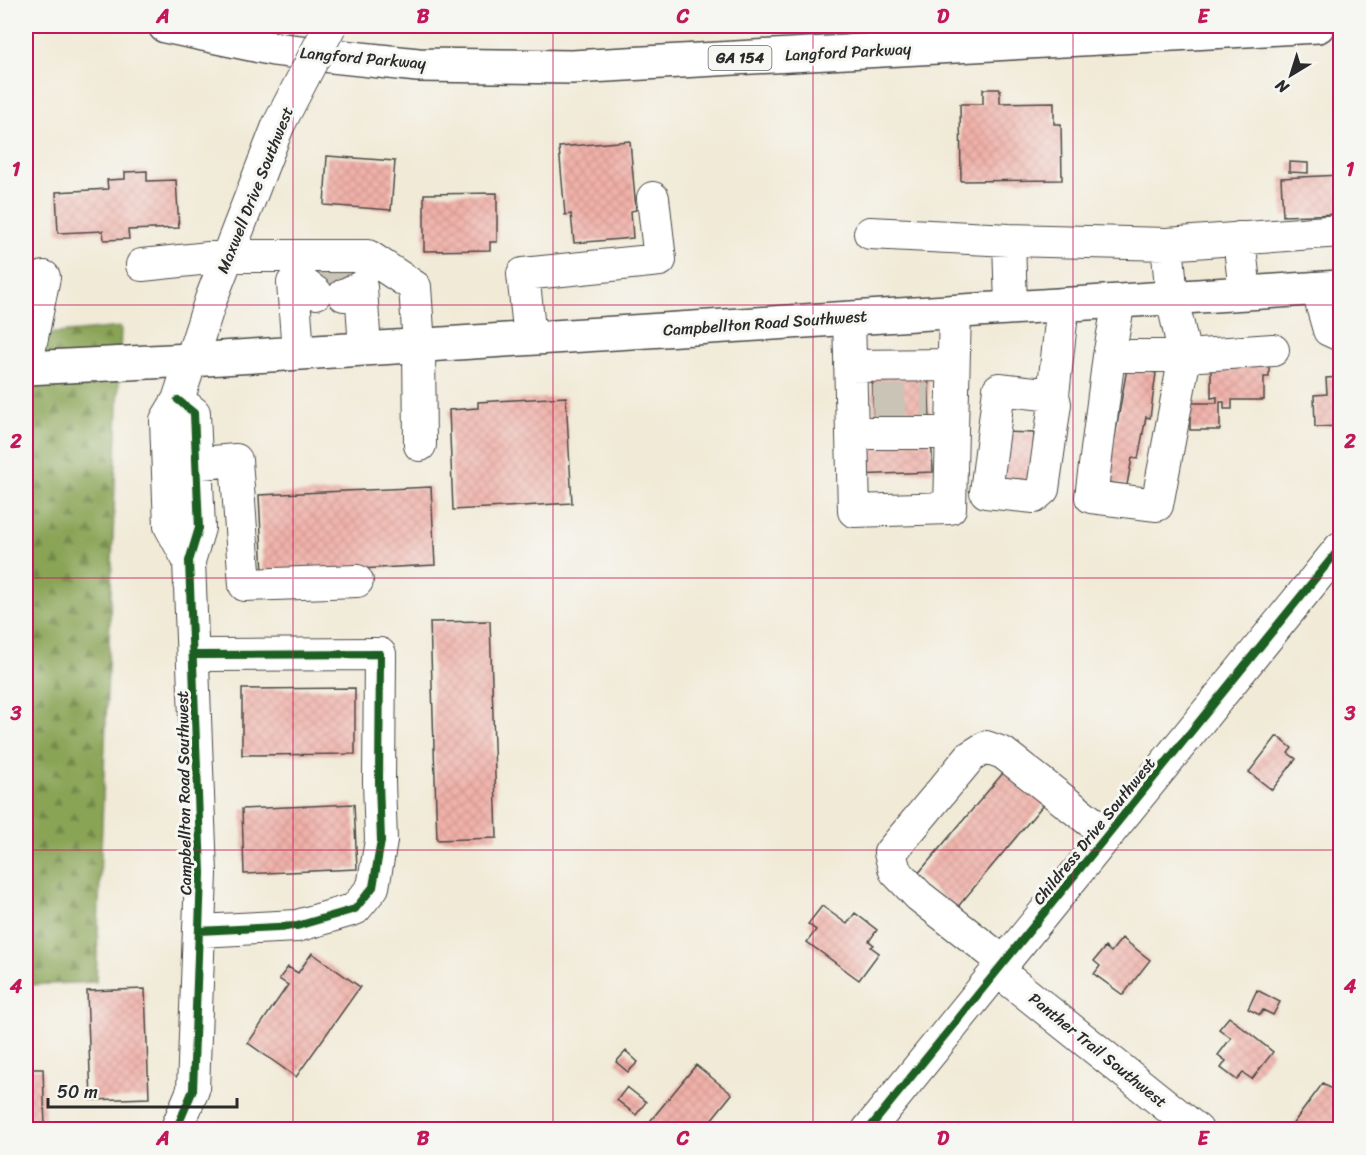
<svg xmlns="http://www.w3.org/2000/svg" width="1366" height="1155" font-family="Sriracha,sans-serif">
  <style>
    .forest { fill: url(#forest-firs); stroke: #5a6840; stroke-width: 1.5 }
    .building { fill: url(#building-cross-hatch) }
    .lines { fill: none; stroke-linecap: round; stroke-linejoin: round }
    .minor-tunnel { stroke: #c9c4b5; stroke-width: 32; stroke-dasharray: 32 16; stroke-linecap: butt }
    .minor-casing { stroke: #494845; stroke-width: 34 }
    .major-casing { stroke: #494845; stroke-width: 36 }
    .highway-casing { stroke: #494845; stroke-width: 36 }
    .minor { stroke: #fff; stroke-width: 32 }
    .major { stroke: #fff; stroke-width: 33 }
    .highway { stroke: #fff; stroke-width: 33 }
    .minor-bridge-casing { stroke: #494845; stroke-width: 34; stroke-linecap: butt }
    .minor-bridge { stroke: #fff; stroke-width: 32 }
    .cycleway-casing { stroke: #f6f6f2; stroke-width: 11 }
    .cycleway { stroke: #1b5e20; stroke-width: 8 }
    .grid { fill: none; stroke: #c2185b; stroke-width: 1.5; stroke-opacity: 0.55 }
    .labels { text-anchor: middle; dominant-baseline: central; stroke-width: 6; stroke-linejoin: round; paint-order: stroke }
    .shield { fill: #f6f6f2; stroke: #686867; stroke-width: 1.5 }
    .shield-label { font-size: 15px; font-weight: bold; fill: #2b2b2b }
    .street-label { font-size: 16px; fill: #2b2b2b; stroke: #f6f6f2 }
    .neatline { fill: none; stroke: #c2185b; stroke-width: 2 }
    .grid-label { font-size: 20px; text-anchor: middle; font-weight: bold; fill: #c2185b }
  </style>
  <defs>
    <pattern id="forest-firs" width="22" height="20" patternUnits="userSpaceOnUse" patternTransform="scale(1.5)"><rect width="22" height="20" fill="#8aa456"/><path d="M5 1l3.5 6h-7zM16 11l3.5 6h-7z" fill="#718647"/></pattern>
    <pattern id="building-cross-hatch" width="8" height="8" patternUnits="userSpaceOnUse" patternTransform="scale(1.5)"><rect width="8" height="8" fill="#f0b1a9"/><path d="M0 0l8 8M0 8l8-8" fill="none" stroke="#ce9892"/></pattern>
  </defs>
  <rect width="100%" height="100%" fill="#f6f6f2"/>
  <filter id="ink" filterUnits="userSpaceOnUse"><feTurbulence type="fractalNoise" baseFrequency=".0167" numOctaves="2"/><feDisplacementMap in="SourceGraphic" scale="12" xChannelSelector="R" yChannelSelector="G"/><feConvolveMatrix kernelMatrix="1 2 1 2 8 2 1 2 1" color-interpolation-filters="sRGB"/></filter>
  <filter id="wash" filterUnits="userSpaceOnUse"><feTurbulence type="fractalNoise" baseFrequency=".008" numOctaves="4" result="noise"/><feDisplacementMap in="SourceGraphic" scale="24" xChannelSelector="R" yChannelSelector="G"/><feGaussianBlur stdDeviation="1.35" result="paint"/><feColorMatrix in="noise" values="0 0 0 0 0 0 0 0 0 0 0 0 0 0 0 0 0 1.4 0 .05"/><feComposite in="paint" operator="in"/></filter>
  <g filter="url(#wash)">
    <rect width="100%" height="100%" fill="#f1ead7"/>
    <path class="forest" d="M121 327 96 982 26 985V336Z"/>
    <g id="blocks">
      <path class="building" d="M983 89H1000V103L1054 102V124H1061L1062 180 961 181 960 104H983Z
        M630 141 636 210 631 211 633 238 574 243 571 214 565 215 559 147Z
        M327 156 395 161 391 210 324 205Z
        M1289 162 1308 163V173L1289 172Z
        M147 171V181L176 180 179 228 128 230 129 239 104 240 103 231 58 233 56 192 108 189 107 180 125 179V172Z
        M1340 175V214L1283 216 1281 178Z
        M497 193V242H490V250L424 251V194Z
        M318 271 346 275 343 300 315 297Z
        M1211 363H1269V377H1264V400H1232V409H1224V402H1220V430H1190V403H1217V397L1211 398Z
        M928 368 930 423 874 425 872 370Z
        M1127 368 1156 373 1150 418 1146 417 1138 459 1132 458 1127 485 1107 482Z
        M1340 377V426L1315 427 1314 395 1327 394 1326 378Z
        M566 397 572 503 453 510 449 410 478 408V402Z
        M1004 432 1034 433 1031 480 1002 478Z
        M931 435 933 472 855 475 853 438Z
        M431 487 435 565 263 574 259 495Z
        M490 621 497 838 437 840 430 622Z
        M355 688V754L242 755V689Z
        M1277 736 1292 748 1288 753 1296 759 1272 790 1249 772Z
        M1009 766 1048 799 956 909 917 875Z
        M354 804 357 869 244 874 242 809Z
        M822 906 847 924 855 913 877 930 869 941 874 945 871 947 879 953 859 980 807 942 816 930 808 924Z
        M1122 938 1150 960 1123 995 1094 974 1100 966 1094 961 1105 947 1111 952Z
        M312 953 360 987 296 1077 248 1043 288 985 279 979 288 967 298 973Z
        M145 989 149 1098 91 1100 87 991Z
        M1257 990 1280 1002 1273 1015 1263 1010 1260 1015 1248 1009Z
        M1229 1017 1273 1052 1252 1079 1243 1073 1237 1080 1221 1068 1226 1061 1218 1055 1231 1038 1219 1029Z
        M626 1051 638 1062 628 1072 616 1062Z
        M696 1065 732 1094 703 1130 699 1127 698 1130H653L647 1125Z
        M26 1069H43L45 1127 26 1128Z
        M1323 1083 1340 1096V1130H1298L1292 1125Z
        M627 1087 646 1102 636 1115 617 1100Z"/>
    </g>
  </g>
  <g filter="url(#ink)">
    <use href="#blocks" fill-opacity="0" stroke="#494845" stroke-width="1.5"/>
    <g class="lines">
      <path class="minor-tunnel" d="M318 274 346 278
        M873 401 929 400"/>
      <g class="minor-casing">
        <path id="minor" d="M870 233 1009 240 1167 244 1172 298 1185 356 1157 505 1091 497 1109 356 1119 301
          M1239 238 1245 293
          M1009 240 1011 307
          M1167 244 1340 231
          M142 265 228 256H368L415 287
          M415 287 419 345 420 445
          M1317 288 1329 330 1340 335
          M344 295 361 287 365 349
          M849 318 854 511 950 508 955 311
          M530 338 523 274 660 260 653 198
          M298 353 293 283 301 282 316 293
          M1109 356H1185L1273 350
          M850 366 953 365
          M26 368 44 277
          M999 389 1053 395 1055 404 1043 489 1034 497 986 492Z
          M1053 395 1063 304
          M852 433H952
          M178 465 236 460 245 585 357 581
          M189 561 170 526 166 420 178 400 211 299 278 126
          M194 655 380 654 379 782 381 841 373 887 355 909 297 926 199 931
          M1005 963 919 896 895 871 890 853 970 757 986 747 1003 753 1108 835
          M998 971 1197 1130
          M176 1130 193 1090 200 902 201 873 189 561 199 528 194 413 178 400
          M868 1130 1340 548"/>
      </g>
      <g class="major-casing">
        <path id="major" d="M26 368 190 360 1340 287"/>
      </g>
      <g class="highway-casing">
        <path id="highway" d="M165 26 274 49 332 56 418 65 572 67 1318 26"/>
      </g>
      <use href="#minor" class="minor"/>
      <use href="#major" class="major"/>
      <use href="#highway" class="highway"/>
      <g class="minor-bridge-casing">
        <path id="minor-bridge" d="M278 126 330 26"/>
      </g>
      <use href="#minor-bridge" class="minor-bridge"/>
      <g class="cycleway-casing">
        <path id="cycleway" d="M194 655 380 654 379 782 381 841 373 887 355 909 297 926 199 931
          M176 1130 193 1090 200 902 201 873 189 561 199 528 194 413 178 400
          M868 1130 1340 548"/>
      </g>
      <use href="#cycleway" class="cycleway"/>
    </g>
  </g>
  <path class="grid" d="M293 26V1130M553 26V1130M813 26V1130M1073 26V1130M26 305H1340M26 578H1340M26 850H1340"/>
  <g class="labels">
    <rect class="shield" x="708.5" y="46" width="63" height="24" rx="4.5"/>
    <g class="shield-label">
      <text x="740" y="58">GA 154</text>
    </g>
    <g class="street-label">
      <text transform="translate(848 52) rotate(-3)">Langford Parkway</text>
      <text transform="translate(363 58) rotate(5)">Langford Parkway</text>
      <text transform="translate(255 190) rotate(-68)">Maxwell Drive Southwest</text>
      <text transform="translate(765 323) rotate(-4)">Campbellton Road Southwest</text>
      <text transform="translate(184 793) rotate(-91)">Campbellton Road Southwest</text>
      <text transform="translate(1094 831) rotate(-51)">Childress Drive Southwest</text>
      <text transform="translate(1098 1050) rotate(39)">Panther Trail Southwest</text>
    </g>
  </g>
  <rect width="1366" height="1155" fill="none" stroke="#f6f6f2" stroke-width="66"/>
  <g transform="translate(1291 75) rotate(218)" stroke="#f6f6f2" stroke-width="4.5" paint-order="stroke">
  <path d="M0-4.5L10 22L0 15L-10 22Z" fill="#2b2b2b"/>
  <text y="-9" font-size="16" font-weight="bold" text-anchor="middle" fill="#2b2b2b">N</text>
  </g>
  <path d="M48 1098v9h189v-9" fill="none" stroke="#2b2b2b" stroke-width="3"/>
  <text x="57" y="1098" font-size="18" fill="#2b2b2b" stroke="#f6f6f2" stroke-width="4.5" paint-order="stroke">50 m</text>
  <rect x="33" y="33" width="1300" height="1089" class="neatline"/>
  <g class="grid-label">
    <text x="163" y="23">A</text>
    <text x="423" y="23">B</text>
    <text x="683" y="23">C</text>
    <text x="943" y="23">D</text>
    <text x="1203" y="23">E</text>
    <text x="16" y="176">1</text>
    <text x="1350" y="176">1</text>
    <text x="16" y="448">2</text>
    <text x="1350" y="448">2</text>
    <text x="16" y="720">3</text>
    <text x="1350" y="720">3</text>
    <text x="16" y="993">4</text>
    <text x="1350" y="993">4</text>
    <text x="163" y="1145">A</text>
    <text x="423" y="1145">B</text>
    <text x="683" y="1145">C</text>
    <text x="943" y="1145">D</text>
    <text x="1203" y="1145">E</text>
  </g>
</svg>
